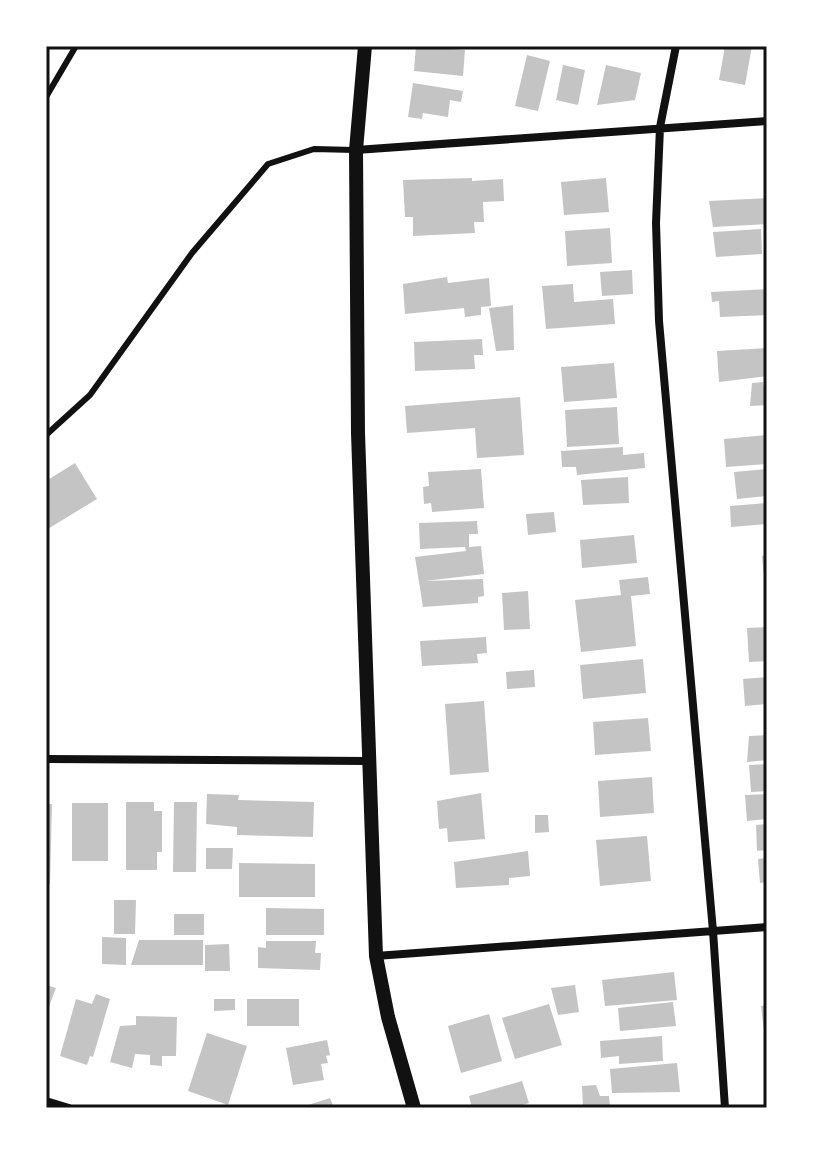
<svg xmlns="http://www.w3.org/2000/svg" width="813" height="1154" font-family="Manrope,sans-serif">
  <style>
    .building { fill: #c4c4c4 }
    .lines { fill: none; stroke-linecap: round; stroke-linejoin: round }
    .service { stroke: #111; stroke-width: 6 }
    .minor { stroke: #111; stroke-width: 8 }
    .tertiary { stroke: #111; stroke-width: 14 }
    .neatline { fill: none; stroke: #111; stroke-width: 3 }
  </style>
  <rect width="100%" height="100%" fill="#fff"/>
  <path class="building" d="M416 46 465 50 463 76 414 71Z
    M725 46H752L745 85 719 80Z
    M527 55 550 61 538 111 515 106Z
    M563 65 585 70 578 105 556 100Z
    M606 65 641 73 635 100 597 105Z
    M413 83 463 91 461 102 450 100 448 117 423 113 422 119 408 117Z
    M472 178V181L503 179 504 201 483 202 484 222H474L475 233 413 236V217H405L403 180Z
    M606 178 609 212 564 215 561 182Z
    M767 198V224L713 227 709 201Z
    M610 228 612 263 567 266 565 231Z
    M761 229 762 254 716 257 713 232Z
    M632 270 633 294 602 296 600 272Z
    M447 277 448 283 489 278 491 306 481 307V315L465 317 464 308 405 314 403 284Z
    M573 284 574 302 613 299 615 324 546 329 542 286Z
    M767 289V315L720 317 719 301 712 302 711 292Z
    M513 305 514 350 496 351 489 308Z
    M482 339 483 355H474L475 369 415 371 414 342Z
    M767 348V376L719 382 717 351Z
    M614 363 617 398 564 402 561 367Z
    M763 382 767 405 750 406 752 383Z
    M520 397 524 455 477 458 475 428 407 433 405 406Z
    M617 407 619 444 567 447 565 410Z
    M767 435V464L726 467 724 439Z
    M623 447V455L644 453 645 468 577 475 576 467H562L561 451Z
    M75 463 97 499 46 530V481Z
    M481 469 484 508 432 512 431 503 424 504 423 487 429 486 428 472Z
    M767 469V496L737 499 734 472Z
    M628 477 629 503 583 505 581 480Z
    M767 503V524L731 527 730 506Z
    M554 512 556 532 528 535 526 514Z
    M477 521 478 534H469V547L481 546 484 574 425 581 483 579 484 596 478 597V603L423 607 415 557 466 551 465 547 420 549 419 523Z
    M634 535 637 563 582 568 580 540Z
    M767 555V588H765L762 556Z
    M648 577 650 594 631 596 636 646 581 652 575 600 621 595 619 580Z
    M528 591 530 629 504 630 502 593Z
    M767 627V661L749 662 747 628Z
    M486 637 487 653 477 654 478 663 422 666 420 641Z
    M643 659 646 693 583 699 580 665Z
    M534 670 535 687 507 689 506 672Z
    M767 677V704L745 706 743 679Z
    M484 701 489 772 450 775 445 704Z
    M648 718 651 751 595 755 593 722Z
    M767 735V760L747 762 749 736Z
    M767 764V791L751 792 749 765Z
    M652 777 654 813 600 817 598 781Z
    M481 793 485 839 448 842 447 828 439 829 437 801Z
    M207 794 239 795 238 800 314 802 313 837 237 835V827L206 824Z
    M767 794V819L747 821 745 795Z
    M126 802H154V811H162V852H157V870H126Z
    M174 802H197L196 872H173Z
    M72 803H108V861H72Z
    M46 804H52L50 884H46Z
    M535 815H548L549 832 535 833Z
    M767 824V850L757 851 756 825Z
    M647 836 651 881 600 886 596 840Z
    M206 848H233L232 869H206Z
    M528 851 530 876 509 878V885L456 888 454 862Z
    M767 858V882L760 883 758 859Z
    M239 863 315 864V897H239Z
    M114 900H136L135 934H114Z
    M266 908 324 909V935H266Z
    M174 914H204V935H174Z
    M102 937 126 938V965L102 964Z
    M139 940H203V965H131Z
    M266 941H316L315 953H321L320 970 258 968V947L266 948Z
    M229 944 230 971H205V945Z
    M674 972 677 1000 605 1006 602 980Z
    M46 985 56 988 46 1014Z
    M575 985 579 1012 558 1015 551 988Z
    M96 994 110 999 93 1057 90 1056 87 1065 60 1056 76 999 92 1004Z
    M214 999H235V1010L214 1011Z
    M247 999H299V1026H247Z
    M673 1002 676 1026 620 1031 618 1008Z
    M549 1004 562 1045 515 1059 502 1018Z
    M767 1005V1031H764L761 1006Z
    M489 1014 502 1061 461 1073 448 1026Z
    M136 1016 177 1017 176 1056H162V1066L150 1065V1055L135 1054 132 1068 110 1062 120 1026 136 1025Z
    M207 1033 247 1046 228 1105 188 1091Z
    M662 1036 663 1061 619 1064V1056L601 1058 600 1041Z
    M327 1040 330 1055 326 1056 328 1063 321 1064 324 1080 293 1085 286 1048Z
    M677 1063 680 1092 612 1093 610 1069Z
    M522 1081 529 1103 513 1108H472L469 1096Z
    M596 1085 600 1096H609L610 1108H583L582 1086Z
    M330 1098 334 1108H303L302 1107Z"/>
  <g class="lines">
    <path class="service" d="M46 97 76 46
      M46 435 90 395 192 253 268 164 314 149 354 150"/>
    <path class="minor" d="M676 46 660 127 656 223 659 321 713 931 725 1108
      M356 150 767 121
      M46 759 367 761
      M376 956 767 927
      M46 1101 69 1108"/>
    <path class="tertiary" d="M365 46 356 150 358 433 376 956 388 1017 414 1108"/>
  </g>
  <rect width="813" height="1154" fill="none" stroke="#ffffff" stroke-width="96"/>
  <rect x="48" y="48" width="717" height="1058" class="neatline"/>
</svg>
